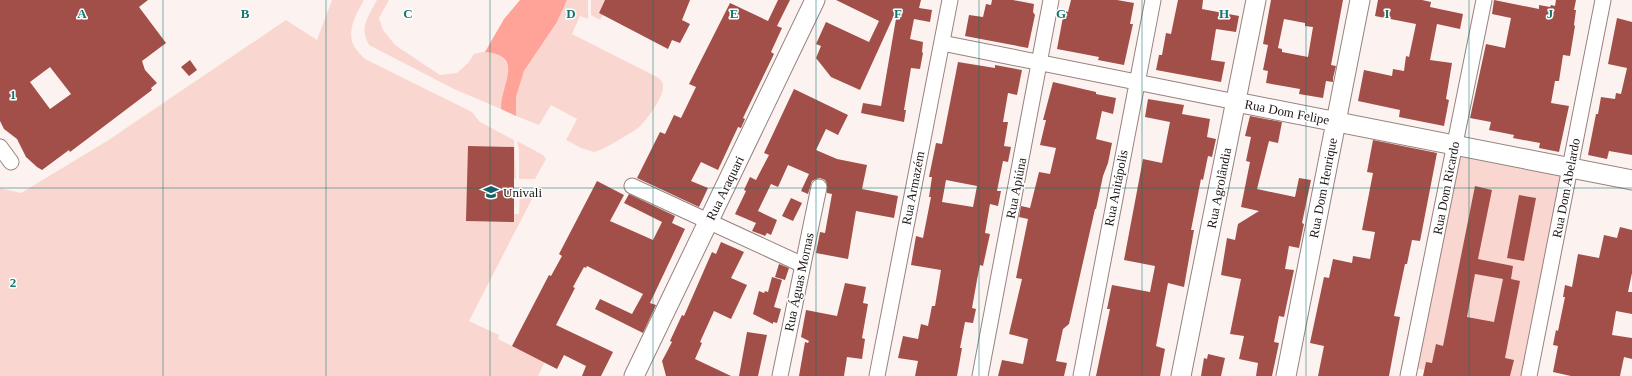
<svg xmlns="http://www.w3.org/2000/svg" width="1632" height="376" font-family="'Times New Roman',serif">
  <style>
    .green { fill: #fad6d1 }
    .forest { fill: #ffa399 }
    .building { fill: #a14f48; fill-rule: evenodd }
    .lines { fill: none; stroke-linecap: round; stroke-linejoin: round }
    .minor-casing { stroke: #96827f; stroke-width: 17 }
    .tertiary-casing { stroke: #96827f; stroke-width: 21 }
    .minor { stroke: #fff; stroke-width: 15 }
    .tertiary { stroke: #fff; stroke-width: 19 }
    .grid { fill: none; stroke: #0f766e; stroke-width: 1; stroke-opacity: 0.55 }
    .labels { text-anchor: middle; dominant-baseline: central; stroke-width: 3; stroke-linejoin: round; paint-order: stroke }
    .street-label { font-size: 13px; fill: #1c1514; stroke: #fff }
    .poi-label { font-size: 13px; fill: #1c1514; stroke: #fff; text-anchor: start }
    .grid-label { font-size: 13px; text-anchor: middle; font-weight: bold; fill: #0f766e; stroke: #fff; stroke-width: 3; stroke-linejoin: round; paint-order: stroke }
  </style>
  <rect width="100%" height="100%" fill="#fcf3f1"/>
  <path class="green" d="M332 0H364C357 13 346 30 354 46 357 51 361 55 365 59L472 112 480 122 514 140 516 179 468 146 467 221 513 222 514 214H519L520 192 535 193 469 321 499 335 498 339 538 359 555 341 538 376H0V188L21 193 107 141 286 20 317 40Z
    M377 0H389L379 18 383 30 395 45 440 75 457 73 468 63 474 54C483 52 493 49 501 56 518 70 500 91 501 109L454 89 369 45C359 27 368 17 377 0Z
    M567 0H588V19L580 16 572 34 659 78C661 80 663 83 663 86 664 97 646 121 638 128 629 134 604 150 594 152L581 148 566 140 577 119 551 105 539 125 516 116V97L524 71 557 22Z
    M591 0H605L599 13 603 15 600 20 591 15Z
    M517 141 543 155 546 159 535 179H519V150Z
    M1455 145 1570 168 1529 376H1455L1410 367Z"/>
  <path class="forest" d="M520 0H567L557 22 524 71 516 97V116L501 109C500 86 526 55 485 52L504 19Z"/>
  <path class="building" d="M0 0H148L139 7 166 43 142 61 145 70 157 83 151 88 152 90 70 152 69 150 42 170 37 167 26 157 17 139 4 129 0 121ZM50 67 71 94 50 109 30 82Z
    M605 0H690L682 20 690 24 680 43 672 40 668 49 599 13Z
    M778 0H790L777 26 782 28 771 52 774 54 743 118 745 119 741 128 738 127 718 170 701 162 691 181 708 188 699 207 637 178 660 132 665 134 674 115 681 118 696 87 689 84 730 3 768 21Z
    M836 0H921L919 8 932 10 930 22 914 19 910 39 923 42 922 52 923 53 920 69 911 68 904 110H906L904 122 861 113 863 103 881 106 897 13H895L860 90 831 77 816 58 821 46 816 44 826 22 869 42 879 21Z
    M992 0H1013L1034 4 1033 12 1035 15 1028 48 965 36 969 15 983 17 986 4 991 5Z
    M1071 0H1117L1134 3 1130 24H1133L1124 65 1098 60 1099 57 1057 49 1063 17 1065 11 1068 12Z
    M1178 0H1203L1202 9 1239 16 1236 32 1216 29 1211 60 1225 62 1221 82 1156 70 1159 55H1162L1166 33 1171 34Z
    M1271 0H1343L1331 65 1336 66 1333 78V82L1326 81 1323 98 1299 94 1300 89 1266 83 1268 71 1263 70 1268 45 1263 44ZM1284 19 1305 23V26L1313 27 1308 57 1282 52V49L1278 48Z
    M1378 0H1422L1431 2 1430 7 1463 14 1460 29 1437 24 1430 60 1452 63 1446 99 1449 100 1444 126 1399 117 1400 110 1358 101 1364 70 1392 76 1393 69 1404 71 1406 56 1409 57 1416 24 1375 16Z
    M1494 0 1539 9V5L1550 7 1551 5 1555 6 1556 0H1576L1574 10H1576L1574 25 1575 26 1570 56 1563 55 1559 81H1555L1551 103 1569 106 1559 152 1539 148 1540 143 1513 138 1514 135 1489 130 1491 122 1470 118 1486 44 1505 48 1511 18 1492 14Z
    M1617 18 1632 22V155L1609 151 1607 159 1588 155 1596 114H1598L1601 97 1615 99 1616 93 1621 94 1627 68 1608 64Z
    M190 60 197 70 189 76 181 67Z
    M958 62 995 68V65L1022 70 1017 95 1008 93 1003 122H1008L1004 146 1011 147 1008 162 1003 161 997 191H1001L998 206 990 204 985 233 990 234 983 266 980 265 977 280 972 308 976 309 973 323 965 322 960 348H962L957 376H915L918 361 898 358 903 336 918 339 921 324 928 326 932 306H935L941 270 911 265 916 236 923 238 931 197H929L932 177H929L936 143 942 144ZM946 180 977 186 973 207 942 202Z
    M1053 82 1096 92V94L1116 98 1113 114 1102 111 1096 139 1112 143 1108 163 1103 176 1096 209H1095L1069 324 1063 329 1056 361 1067 363 1064 376H998L1002 360 1023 364 1028 339 1009 334 1022 279 1016 278 1028 219 1019 217 1021 206 1030 208 1039 172 1050 174 1056 148 1040 145 1046 120H1043Z
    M794 89 848 115 838 135 826 129 816 150 837 159 867 165 862 189 898 196 894 218 856 211 848 259 816 253 820 232 825 233 832 194 827 193V184L825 180 820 178 816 179 812 181 808 194 801 191 809 174 788 165 778 187 771 184 758 211 777 220 771 235 767 233 765 236 752 231 756 223 735 214 746 191 744 190 750 177 756 180 769 155 764 153Z
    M1148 99 1184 105 1182 114 1210 119 1207 137 1216 139 1212 157 1208 156 1203 180 1201 179 1191 230H1194L1184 287 1168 283 1156 346 1165 349 1160 376H1096L1110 309H1107L1112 285 1150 292 1155 266 1124 260 1143 159 1162 163 1170 122 1145 117Z
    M1250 116 1282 122 1278 143 1269 141 1257 189 1295 197 1299 178 1311 180 1302 223 1304 224 1299 248 1289 246 1285 269 1294 270 1284 317 1279 316 1274 342 1279 343 1272 376H1256L1258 363 1239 359 1244 336 1230 334 1241 279 1221 275 1227 238 1235 240 1238 224 1259 211 1241 207 1250 162 1246 161 1251 137 1245 136Z
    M1373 140 1437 153 1420 241 1412 240 1407 264H1405L1394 316 1400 317 1389 376H1318L1324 346 1310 343 1324 277 1329 278 1333 259 1352 263 1353 256 1370 259 1375 232 1362 230 1373 173 1367 172Z
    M468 146 514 147V222L466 221Z
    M597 181 624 195 610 221 653 240 662 222 624 203 629 194 675 216 672 223 685 229 650 303 656 305 643 333 595 309 600 299 632 314 643 294 587 266 586 268 584 267 573 287 575 288 556 325 613 352 601 376H582L586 366 564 355 557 369 512 346 549 275 551 276 562 256 559 254Z
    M1475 186 1492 190 1478 259 1513 266 1511 279 1520 281 1505 358 1514 360 1510 376H1423L1426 362 1432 363 1436 344 1443 346ZM1475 274 1503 279 1494 322 1467 317Z
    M1519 195 1536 198 1524 261 1507 258Z
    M791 198 802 203 793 221 782 216Z
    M1620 227 1632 230V273L1628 292H1632V314L1616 311 1612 335 1632 338V359L1624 357 1620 376H1571L1553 372 1558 346 1553 345 1556 330 1558 331 1565 297H1563L1565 285 1572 287 1578 254 1599 258 1604 235 1617 238Z
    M721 242 744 252 731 278 747 285 731 319 714 311 700 342 702 343 695 359 731 376H666L662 361 672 342 670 341 682 315 684 316 712 252 716 254Z
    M779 264 789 268 785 280 775 277Z
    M772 277 782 280 774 307 781 309 777 323 773 322V324L753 314 759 291 764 293 765 291 768 292Z
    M845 283 866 287 863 303 868 304 862 338 865 339 862 359 847 357 844 376H799L805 342 808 343 809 341 801 337 806 310 837 316Z
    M747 332 767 335 758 376H739Z
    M1208 354 1225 358 1221 376H1201L1204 358 1207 359Z"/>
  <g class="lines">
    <g class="minor-casing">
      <path id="minor" d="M942 43 1236 102
        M0 147 11 162
        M632 186 803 265
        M780 376 819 187
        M877 376 950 0
        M980 376 1051 0
        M1081 376 1153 0
        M1408 376 1484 0
        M1529 376 1603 0"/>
    </g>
    <g class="tertiary-casing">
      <path id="tertiary" d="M1236 102 1632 180
        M634 376 815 0
        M1181 376 1256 0
        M1286 376 1360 0"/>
    </g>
    <use href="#minor" class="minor"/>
    <use href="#tertiary" class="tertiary"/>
  </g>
  <path class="grid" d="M163 0V376M326 0V376M490 0V376M653 0V376M816 0V376M979 0V376M1142 0V376M1306 0V376M1469 0V376M0 188H1632"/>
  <defs>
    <g id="university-bare" transform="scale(1.2)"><path d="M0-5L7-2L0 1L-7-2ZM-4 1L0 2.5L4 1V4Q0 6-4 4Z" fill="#14626b" stroke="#fff" stroke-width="2.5" paint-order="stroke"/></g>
  </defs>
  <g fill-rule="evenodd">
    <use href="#university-bare" x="491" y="192"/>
  </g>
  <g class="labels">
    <g class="street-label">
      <text transform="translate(1287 112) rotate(11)">Rua Dom Felipe</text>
      <text transform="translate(725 188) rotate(-64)">Rua Araquari</text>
      <text transform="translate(913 188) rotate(-79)">Rua Armazém</text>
      <text transform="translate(1016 188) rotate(-79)">Rua Apiúna</text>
      <text transform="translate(1116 188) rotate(-79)">Rua Anitápolis</text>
      <text transform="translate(1219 188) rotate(-79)">Rua Agrolândia</text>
      <text transform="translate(1323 188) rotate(-79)">Rua Dom Henrique</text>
      <text transform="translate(1446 188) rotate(-79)">Rua Dom Ricardo</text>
      <text transform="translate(1566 188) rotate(-79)">Rua Dom Abelardo</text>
      <text transform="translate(799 282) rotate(-78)">Rua Águas Mornas</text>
    </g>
    <g class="poi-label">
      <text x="503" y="192">Univali</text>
    </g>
  </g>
  <g class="grid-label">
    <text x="82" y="18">A</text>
    <text x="245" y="18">B</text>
    <text x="408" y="18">C</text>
    <text x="571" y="18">D</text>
    <text x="734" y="18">E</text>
    <text x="898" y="18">F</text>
    <text x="1061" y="18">G</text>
    <text x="1224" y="18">H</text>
    <text x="1387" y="18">I</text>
    <text x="1550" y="18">J</text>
    <text x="13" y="99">1</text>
    <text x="13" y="287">2</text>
  </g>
</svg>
